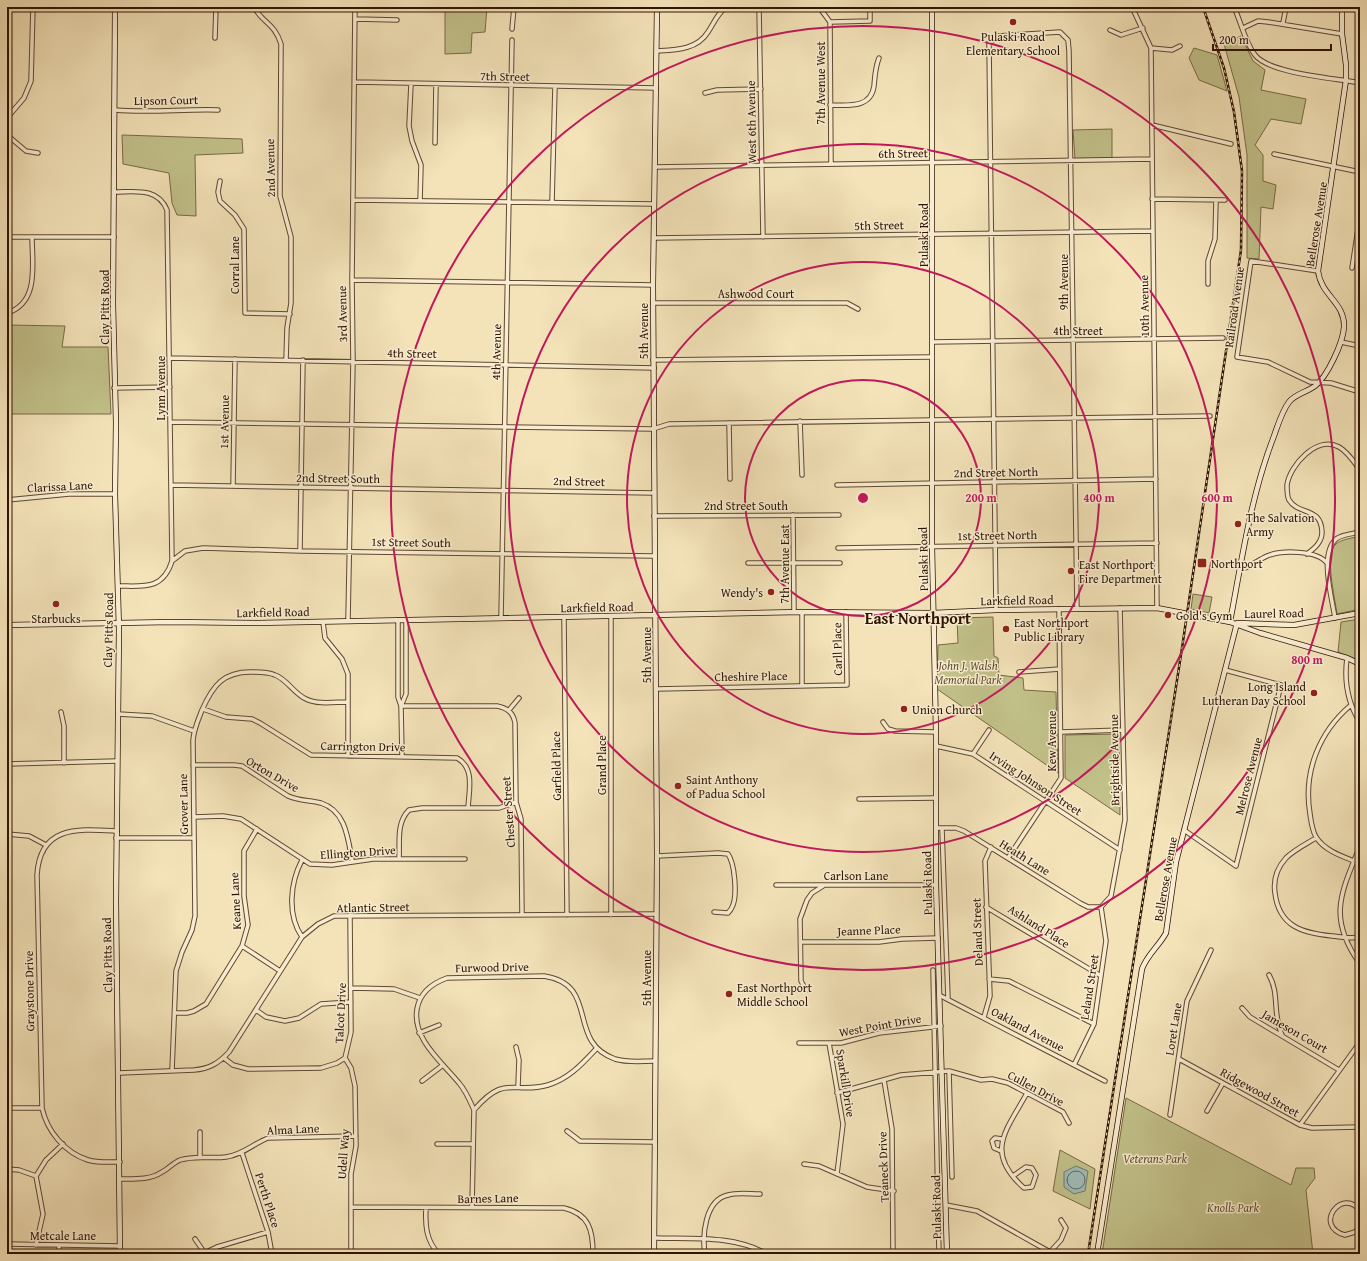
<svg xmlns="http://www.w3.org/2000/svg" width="1367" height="1261" font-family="'Gentium Book Plus',serif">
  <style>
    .green { fill: #c2c18a; stroke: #796a45 }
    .water { fill: #9fbcb9; stroke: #73796f }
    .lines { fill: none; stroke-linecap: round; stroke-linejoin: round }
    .shore { stroke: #68685c; stroke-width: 1 }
    .street-casing { stroke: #61482e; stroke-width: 5.5 }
    .secondary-casing { stroke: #301400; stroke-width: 6 }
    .street { stroke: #f8edd2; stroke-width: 3.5 }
    .secondary { stroke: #f8edd2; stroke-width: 4.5 }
    .rail-casing { stroke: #301400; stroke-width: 2.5 }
    .rail { stroke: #f8edd2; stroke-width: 1; stroke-dasharray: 3; stroke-linecap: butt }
    .ring { fill: none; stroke: #c2185b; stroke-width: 2 }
    .poi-dot { fill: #8f2418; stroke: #f8edd2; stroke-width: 1.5 }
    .labels { text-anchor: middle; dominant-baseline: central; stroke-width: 3; stroke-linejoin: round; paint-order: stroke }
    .poi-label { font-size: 12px; fill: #301400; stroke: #f8edd2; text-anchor: start }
    .street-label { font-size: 12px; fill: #301400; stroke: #f8edd2 }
    .park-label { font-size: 12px; font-style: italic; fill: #635130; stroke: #f8edd2 }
    .district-label { font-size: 16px; font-weight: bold; fill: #301400; stroke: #f8edd2 }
    .centre { fill: #c2185b; stroke: #f8edd2; stroke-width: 2 }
    .ring-label { font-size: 12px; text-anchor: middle; font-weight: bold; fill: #c2185b; stroke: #f8edd2; stroke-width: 3; stroke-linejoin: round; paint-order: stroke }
  </style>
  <rect width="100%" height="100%" fill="#f4e3b9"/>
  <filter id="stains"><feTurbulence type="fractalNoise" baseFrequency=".005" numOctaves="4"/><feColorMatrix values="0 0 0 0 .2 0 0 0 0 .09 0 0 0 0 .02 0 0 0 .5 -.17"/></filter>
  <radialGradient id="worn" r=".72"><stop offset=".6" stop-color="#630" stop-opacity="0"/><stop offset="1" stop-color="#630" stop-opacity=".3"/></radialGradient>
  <path class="green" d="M445 7H487L485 32 472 33 471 53 445 54Z
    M1241 36 1253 61 1265 70 1261 90 1306 99 1301 124 1271 119 1255 145 1263 155V181L1276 185 1273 209 1261 207 1259 259 1247 258V155L1239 97 1224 44Z
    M1194 48 1217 55 1227 91 1199 80 1189 58Z
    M1112 129V158L1075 159 1073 130Z
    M122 135 242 139 243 153 195 155 196 216 177 215 172 203 169 173 123 164Z
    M7 325 65 326 62 347H108L111 414H7Z
    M1360 536V609L1337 614C1335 598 1324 554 1336 544 1342 539 1353 538 1360 536Z
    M1193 594 1212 597 1209 613 1191 609Z
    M993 617 994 656 998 658 999 675 1023 678 1024 690 1056 692 1058 773 937 689 938 645 958 643 957 618Z
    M1360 619V661L1338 652 1341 622Z
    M1119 734 1120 815 1065 778V735Z
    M1126 1098 1291 1185 1296 1168H1314L1315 1178 1306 1190 1313 1254H1102Z
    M1060 1150 1095 1169 1090 1209 1053 1191Z"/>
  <path class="water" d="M1076 1166 1088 1171 1085 1191 1074 1194 1064 1187V1172Z"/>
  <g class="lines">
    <path class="shore" d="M1067 1180a9 9 0 1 1 18 0a9 9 0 1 1-18 0Z"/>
    <g class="street-casing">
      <path id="street" d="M254 7C263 24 274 22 281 44L280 196 291 237V303L287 328 286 360
        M572 7H636
        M759 7 763 237
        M819 7 830 22 831 164
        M1132 7 1151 48 1157 608
        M1234 7C1241 22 1245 42 1255 55 1270 74 1335 78 1360 83
        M356 19 397 20
        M830 22 870 21V7
        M1283 23 1286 7
        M1243 28 1258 21 1268 22 1342 34
        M512 29 514 7
        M1110 30 1121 35 1143 28
        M215 38 216 7
        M1151 48 1172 50 1180 46
        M657 51C675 50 697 50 708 32 714 23 717 14 726 7
        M355 82 656 88
        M411 84 409 126 412 141 421 165 420 201
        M705 93 717 90 761 89
        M830 105C847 105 871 109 874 86 875 76 875 68 879 58
        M115 110C149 113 183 109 218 110
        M7 118 24 98 31 81 33 7
        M1152 125 1231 144
        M7 135 26 151 38 153
        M435 143 436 84
        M1274 154 1360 172
        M655 167 1152 159
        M220 181 218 192 220 201 235 215 244 229 245 313 290 314
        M115 192C135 192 158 187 167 210L172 561C163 590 144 586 119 586
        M1152 199 1225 200
        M353 200 654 204
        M552 202 555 86
        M7 237H114
        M654 238 1153 231
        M1352 268 1360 216
        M1318 271 1251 261 1237 357 1268 362 1310 382 1331 383 1360 392
        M352 280 653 285
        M1208 284V261L1215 239 1216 201
        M653 303H847L858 309
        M7 313C40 303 32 263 32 237
        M932 342 1223 338
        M1341 342 1360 346
        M170 358 654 368
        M653 360 932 357
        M114 388 170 387
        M800 421 802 475
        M170 422 653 429 669 424 1210 416
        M729 423 730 479
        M171 485 653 493
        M837 485 1156 479
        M233 486 235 359
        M7 500 69 494H115
        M793 515 794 612
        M654 516 839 515
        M838 548 1157 543
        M300 551 303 360
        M1307 554C1315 548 1322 542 1322 532 1321 506 1299 516 1289 500 1287 496 1287 490 1287 485 1290 465 1317 435 1339 447 1348 452 1354 462 1360 470
        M172 561 185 551 203 548 300 551 654 556
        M748 563H840
        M1240 570C1250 567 1258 560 1267 556 1281 550 1317 550 1327 563
        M996 610 989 44 997 36 1060 32 1068 40 1069 51 1077 609
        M802 612V685
        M611 616V915
        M501 618 512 40
        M564 618 567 915
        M1335 618C1332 598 1319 554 1336 539 1343 534 1352 534 1360 532
        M348 620 353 362 352 280 355 7
        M398 620V697L401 706 402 756
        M323 622 325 638 342 659 348 674V756
        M1347 658C1344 681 1347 702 1360 722
        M1019 672 1060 669
        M656 689 847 685 846 612
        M1351 705C1319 732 1303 772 1310 814 1311 821 1312 830 1316 837 1324 850 1341 856 1354 861
        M401 706H497C507 708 513 712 515 723L516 802 521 819 522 915
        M401 706 406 694V620
        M203 709 226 717 252 719 260 723 311 755 457 758C475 768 469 790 468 808
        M509 710 519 698
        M61 712 64 726V763
        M118 714 152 716 194 731
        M883 722 888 729 895 731 936 732
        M1061 732 1123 730
        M936 746 973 754 1120 850
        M973 754 989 730
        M7 764 117 761
        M193 765H234L242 766 288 796C299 801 310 800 321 803 346 811 348 839 352 860
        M859 799 935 798
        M194 817 223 816 241 819 310 864 332 865 373 859H465
        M936 828H956L964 831 1080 903 1088 907H1101
        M942 829 948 999
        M1184 830 1236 866 1281 685 1225 670
        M117 831C78 829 40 825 37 875L42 1108C47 1131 65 1153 88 1160 98 1163 109 1162 120 1162
        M7 834 29 836 46 845
        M116 838H194
        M1316 838C1306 844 1294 850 1286 858 1277 868 1273 880 1275 893 1279 927 1303 933 1332 936 1342 937 1351 939 1360 937
        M1360 846C1341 893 1327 918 1360 964
        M657 856 718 853 728 854C735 864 737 894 733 905 732 908 730 911 728 913L714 912
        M1008 858 1061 778 1059 609
        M399 859C400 842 396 823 409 810L422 808H499L516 802
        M776 885H936
        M986 907 1101 976
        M1101 907 1111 896 1125 820 1120 608
        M302 937C287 915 290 883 302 860
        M801 942H879L902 939 938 938
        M242 946 280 971
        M933 970 939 1254
        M1269 975C1280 994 1272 1014 1282 1035
        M989 979 1009 981 1094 1024
        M352 988 394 989 420 998
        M806 990 801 981 800 919 807 900 812 893 823 886
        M941 996 1105 1081
        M1242 1008 1250 1017 1339 1070
        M256 1010 266 1017 285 1021 299 1018 321 1004 351 1002
        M175 1013H187L194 1011 206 1004 242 946 248 925 244 896V851L257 829
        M984 1017 990 996 985 861 991 847
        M419 1033 439 1025
        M799 1043H841L879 1033 941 1026
        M829 1043 843 1124 837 1174
        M516 1047 519 1060 518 1086
        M224 1058 233 1065 248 1069 321 1068 337 1063 345 1058 351 1032 350 915
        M345 1058 351 1068 355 1086 356 1146 351 1174V1254
        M1179 1059 1300 1125 1312 1128 1360 1127
        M1074 1065 1094 1024 1106 941 1101 907
        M172 1071 176 971 182 952 192 930 195 916 193 740C194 729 198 720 202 710 213 685 224 671 253 672 260 672 268 672 275 675 288 680 293 693 306 699 318 705 335 702 348 702
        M949 1071 952 1177
        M119 1073 194 1070C209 1069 219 1063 229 1052L302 937 318 924 334 916 656 914
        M884 1080 892 1129 893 1254
        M422 1081 443 1065
        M837 1093 901 1075 949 1071 981 1080 992 1079 1008 1083 1063 1112 1069 1123
        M7 1108H42
        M474 1110C470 1101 466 1091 459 1083 442 1062 412 1039 417 1009 420 992 433 983 447 978L544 976C601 985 565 1041 615 1059 628 1063 642 1061 655 1061
        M1207 1111 1223 1083
        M1170 1115 1187 1001 1211 950
        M1300 1125 1360 1042
        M567 1131 580 1141 655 1142
        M200 1132V1157
        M437 1144H473
        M1001 1151 994 1148 992 1141 995 1138 1002 1139
        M242 1153 268 1232 272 1254
        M804 1164 819 1166 867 1187 894 1191
        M7 1169 19 1170 36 1176
        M1013 1176 1026 1167 1032 1168 1036 1175 1032 1187 1024 1188C984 1152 1006 1131 1027 1093
        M120 1179C135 1179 150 1180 162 1172 168 1169 173 1163 180 1160 195 1155 211 1159 226 1157 242 1155 253 1144 268 1138L356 1136
        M946 1205 977 1211 1050 1252
        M351 1207 564 1208C589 1214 593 1230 593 1254
        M472 1207 474 1110C506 1073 512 1095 548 1085 569 1079 583 1063 597 1048
        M426 1208C425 1225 426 1241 439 1254
        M1360 1211C1343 1186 1312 1226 1345 1235L1355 1232 1360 1227
        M655 1238C692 1239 734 1235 767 1254
        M195 1239 204 1252
        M7 1244 120 1246
        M36 1245 43 1214 36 1176 46 1160 63 1144
        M1050 1252 1061 1240 1066 1228 1061 1220
        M59 1254V1245
        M202 1254 217 1247 268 1232
        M705 1254C702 1235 705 1200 728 1195 738 1192 750 1194 760 1194"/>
    </g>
    <g class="secondary-casing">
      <path id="secondary" d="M115 7 113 304 116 423 115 494 119 629 116 902 120 1254
        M932 7V546L936 732V885L947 1254
        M1230 622C1242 559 1251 495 1274 436 1278 425 1282 411 1289 402 1295 394 1307 392 1315 386 1327 377 1343 343 1344 327 1345 302 1321 296 1318 271L1346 80V65L1342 34V7
        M1238 623 1294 625 1360 613
        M7 625 172 622 257 623 802 612 933 613 996 610 1157 608 1230 622 1260 633 1347 658 1360 664
        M654 1254 657 856 653 285 657 7
        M1097 1254 1142 969C1147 955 1159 946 1166 933L1176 862 1237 623"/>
    </g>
    <use href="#street" class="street"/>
    <use href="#secondary" class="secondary"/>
    <g class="rail-casing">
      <path id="rail" d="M1088 1254 1182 648 1241 250 1242 171 1234 112 1224 68 1203 7"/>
    </g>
    <use href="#rail" class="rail"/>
  </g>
  <g class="ring">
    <circle cx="863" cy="498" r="118"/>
    <circle cx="863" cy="498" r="236"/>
    <circle cx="863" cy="498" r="354"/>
    <circle cx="863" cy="498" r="472"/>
  </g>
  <g class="poi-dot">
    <circle cx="1013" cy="22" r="4"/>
    <circle cx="1238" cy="524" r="4"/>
    <rect x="1197" y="558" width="10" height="10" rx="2"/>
    <circle cx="1071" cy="571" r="4"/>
    <circle cx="771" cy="592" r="4"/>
    <circle cx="56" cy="604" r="4"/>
    <circle cx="1168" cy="615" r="4"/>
    <circle cx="1006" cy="629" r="4"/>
    <circle cx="1314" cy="693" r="4"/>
    <circle cx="904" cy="709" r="4"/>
    <circle cx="678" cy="786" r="4"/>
    <circle cx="729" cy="994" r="4"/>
  </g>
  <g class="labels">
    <g class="poi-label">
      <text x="1013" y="36" text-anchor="middle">Pulaski Road<tspan x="1013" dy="14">Elementary School</tspan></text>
      <text x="1246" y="517">The Salvation<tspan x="1246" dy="14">Army</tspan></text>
      <text x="1211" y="563">Northport</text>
      <text x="1079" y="564">East Northport<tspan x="1079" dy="14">Fire Department</tspan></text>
      <text x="763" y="592" text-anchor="end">Wendy's</text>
      <text x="1176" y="615">Gold's Gym</text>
      <text x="56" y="618" text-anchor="middle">Starbucks</text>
      <text x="1014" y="622">East Northport<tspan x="1014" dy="14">Public Library</tspan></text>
      <text x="1306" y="686" text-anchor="end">Long Island<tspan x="1306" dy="14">Lutheran Day School</tspan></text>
      <text x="912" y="709">Union Church</text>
      <text x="686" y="779">Saint Anthony<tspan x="686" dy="14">of Padua School</tspan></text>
      <text x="737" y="987">East Northport<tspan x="737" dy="14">Middle School</tspan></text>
    </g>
    <g class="street-label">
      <text transform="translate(505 76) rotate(1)">7th Street</text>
      <text transform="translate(820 83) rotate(-90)">7th Avenue West</text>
      <text transform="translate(166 100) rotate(-1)">Lipson Court</text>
      <text transform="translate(751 122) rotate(-91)">West 6th Avenue</text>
      <text transform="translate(903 153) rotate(-1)">6th Street</text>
      <text transform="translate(270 168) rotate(-91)">2nd Avenue</text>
      <text transform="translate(1316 224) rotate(-81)">Bellerose Avenue</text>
      <text transform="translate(879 225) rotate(-1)">5th Street</text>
      <text transform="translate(923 235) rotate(-90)">Pulaski Road</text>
      <text transform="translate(234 265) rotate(-90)">Corral Lane</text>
      <text transform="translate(1063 282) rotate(-90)">9th Avenue</text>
      <text x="756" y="293">Ashwood Court</text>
      <text transform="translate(1144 306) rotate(-91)">10th Avenue</text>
      <text transform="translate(104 307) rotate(-90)">Clay Pitts Road</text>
      <text transform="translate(1234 307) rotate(-82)">Railroad Avenue</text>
      <text transform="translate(342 314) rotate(-91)">3rd Avenue</text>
      <text x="1078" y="330">4th Street</text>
      <text transform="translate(643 331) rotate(-90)">5th Avenue</text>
      <text transform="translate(496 352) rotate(-89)">4th Avenue</text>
      <text transform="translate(412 353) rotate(1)">4th Street</text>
      <text transform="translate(160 388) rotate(-90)">Lynn Avenue</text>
      <text transform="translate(224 422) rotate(-89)">1st Avenue</text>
      <text transform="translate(996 472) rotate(-1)">2nd Street North</text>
      <text transform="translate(338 478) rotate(1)">2nd Street South</text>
      <text transform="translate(579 481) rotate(1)">2nd Street</text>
      <text transform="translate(60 486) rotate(-3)">Clarissa Lane</text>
      <text x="746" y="505">2nd Street South</text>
      <text transform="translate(997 535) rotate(-1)">1st Street North</text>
      <text transform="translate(411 542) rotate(1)">1st Street South</text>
      <text transform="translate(923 559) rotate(-91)">Pulaski Road</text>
      <text transform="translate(784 564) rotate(-90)">7th Avenue East</text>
      <text transform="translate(1017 600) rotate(-1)">Larkfield Road</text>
      <text transform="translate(597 607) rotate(-1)">Larkfield Road</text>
      <text transform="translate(273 612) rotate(-1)">Larkfield Road</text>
      <text transform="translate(1274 613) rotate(-1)">Laurel Road</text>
      <text transform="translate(108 630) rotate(-89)">Clay Pitts Road</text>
      <text transform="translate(837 649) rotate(-91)">Carll Place</text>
      <text transform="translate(646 655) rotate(-90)">5th Avenue</text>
      <text transform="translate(751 676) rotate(-1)">Cheshire Place</text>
      <text transform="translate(1051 741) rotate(-90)">Kew Avenue</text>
      <text transform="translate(363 746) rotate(1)">Carrington Drive</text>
      <text transform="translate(1114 760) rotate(-91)">Brightside Avenue</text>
      <text transform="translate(601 765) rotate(-90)">Grand Place</text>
      <text transform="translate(556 766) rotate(-91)">Garfield Place</text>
      <text transform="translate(273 774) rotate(30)">Orton Drive</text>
      <text transform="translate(1248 776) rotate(-76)">Melrose Avenue</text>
      <text transform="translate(1036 783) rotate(33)">Irving Johnson Street</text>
      <text transform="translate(183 804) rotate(-91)">Grover Lane</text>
      <text transform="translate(508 812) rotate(-94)">Chester Street</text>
      <text transform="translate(358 852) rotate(-4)">Ellington Drive</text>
      <text transform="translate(1025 857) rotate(32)">Heath Lane</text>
      <text x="856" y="875">Carlson Lane</text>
      <text transform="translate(1165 879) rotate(-80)">Bellerose Avenue</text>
      <text transform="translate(927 883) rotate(-91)">Pulaski Road</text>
      <text transform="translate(235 901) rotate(-93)">Keane Lane</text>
      <text transform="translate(373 907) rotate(-1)">Atlantic Street</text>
      <text transform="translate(1039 926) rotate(32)">Ashland Place</text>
      <text transform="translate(869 930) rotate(-2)">Jeanne Place</text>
      <text transform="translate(977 932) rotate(-92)">Deland Street</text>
      <text transform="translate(107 955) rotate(-91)">Clay Pitts Road</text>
      <text transform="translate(492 967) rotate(-1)">Furwood Drive</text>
      <text transform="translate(646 978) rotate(-90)">5th Avenue</text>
      <text transform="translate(1089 987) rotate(-81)">Leland Street</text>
      <text transform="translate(29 991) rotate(-91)">Graystone Drive</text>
      <text transform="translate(340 1013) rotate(-87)">Talcot Drive</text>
      <text transform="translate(880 1025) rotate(-10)">West Point Drive</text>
      <text transform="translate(1028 1029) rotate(28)">Oakland Avenue</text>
      <text transform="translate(1173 1029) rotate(-81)">Loret Lane</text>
      <text transform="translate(1295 1031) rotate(30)">Jameson Court</text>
      <text transform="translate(846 1083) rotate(81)">Sparkill Drive</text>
      <text transform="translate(1036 1088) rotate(28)">Cullen Drive</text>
      <text transform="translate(1260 1092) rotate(29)">Ridgewood Street</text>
      <text transform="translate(293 1129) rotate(-3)">Alma Lane</text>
      <text transform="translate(343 1154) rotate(-86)">Udell Way</text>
      <text transform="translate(883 1167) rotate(-92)">Teaneck Drive</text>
      <text transform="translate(488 1198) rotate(-1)">Barnes Lane</text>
      <text transform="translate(268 1200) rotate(72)">Perth Place</text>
      <text transform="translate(936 1207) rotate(-91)">Pulaski Road</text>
      <text x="63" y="1235">Metcale Lane</text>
    </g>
    <g class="park-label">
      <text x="968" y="665">John J. Walsh<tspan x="968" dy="14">Memorial Park</tspan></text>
      <text x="1155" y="1158">Veterans Park</text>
      <text x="1233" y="1207">Knolls Park</text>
    </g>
    <g class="district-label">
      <text x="918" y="618">East Northport</text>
    </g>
  </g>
  <circle cx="863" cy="498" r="6" class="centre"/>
  <g class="ring-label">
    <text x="981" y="502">200 m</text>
    <text x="1099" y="502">400 m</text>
    <text x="1217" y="502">600 m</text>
    <text x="1307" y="664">800 m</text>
  </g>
  <rect width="1367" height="1261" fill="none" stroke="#f4e3b9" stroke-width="24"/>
  <rect x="8" y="8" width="1351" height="1245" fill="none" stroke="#301400" stroke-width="2"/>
  <rect x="12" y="12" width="1343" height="1237" fill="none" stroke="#301400"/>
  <path d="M1213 44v6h118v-6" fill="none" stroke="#301400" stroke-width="2"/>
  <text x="1219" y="44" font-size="12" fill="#301400" stroke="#f8edd2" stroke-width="3" paint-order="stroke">200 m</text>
  <rect width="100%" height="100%" filter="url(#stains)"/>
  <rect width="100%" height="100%" fill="url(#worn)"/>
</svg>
